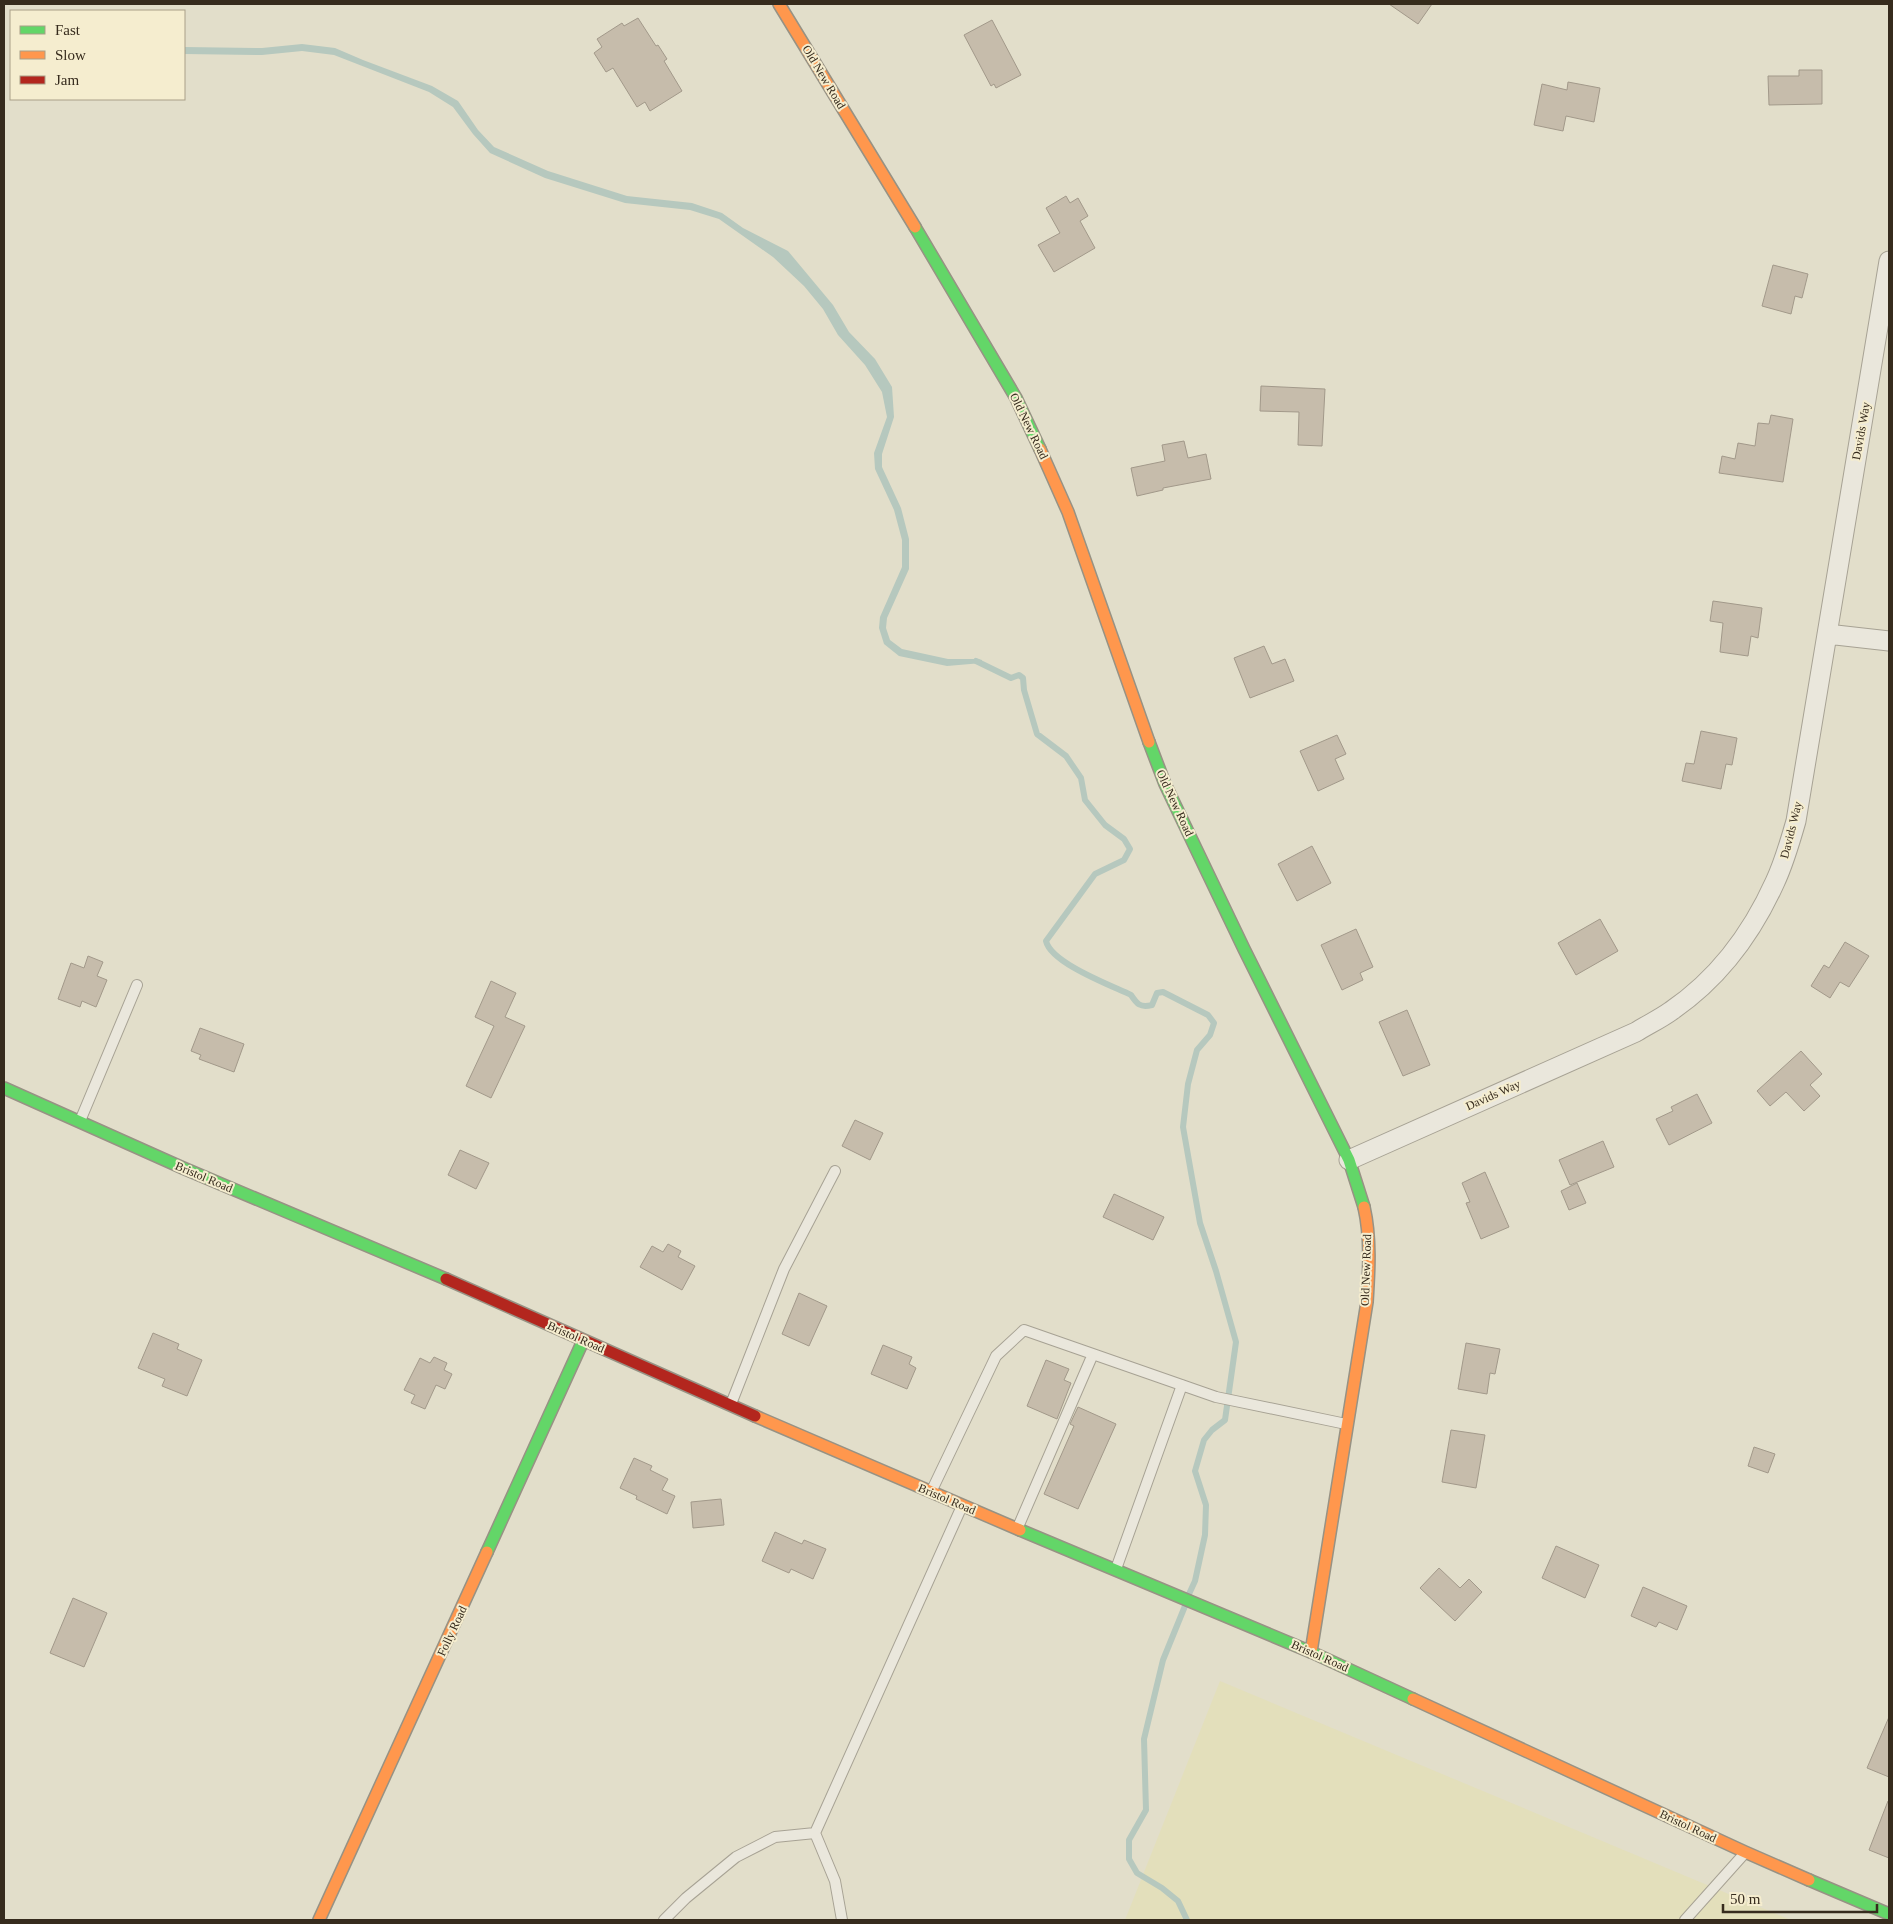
<svg xmlns="http://www.w3.org/2000/svg" width="1893" height="1924" font-family="'Times New Roman',serif">
  <style>
    .farmland { fill: #e3dfbb }
    .water { fill: #b6c8be }
    .lines { fill: none; stroke-linecap: round; stroke-linejoin: round }
    .stream { stroke: #b6c8be; stroke-width: 6 }
    .building { fill: #c6bcab; stroke: #a2998a }
    .lane-casing { stroke: #a7a294; stroke-width: 12 }
    .street-casing { stroke: #a7a294; stroke-width: 21 }
    .fast-casing { stroke: #979284; stroke-width: 14 }
    .slow-casing { stroke: #979284; stroke-width: 14 }
    .jam-casing { stroke: #979284; stroke-width: 14 }
    .lane { stroke: #eae7dc; stroke-width: 10 }
    .street { stroke: #eae7dc; stroke-width: 19 }
    .fast { stroke: #63d668; stroke-width: 11 }
    .slow { stroke: #ff974d; stroke-width: 11 }
    .jam { stroke: #b3261e; stroke-width: 11 }
    .labels { text-anchor: middle; dominant-baseline: central; stroke-width: 4; stroke-linejoin: round; paint-order: stroke }
    .street-label { font-size: 12px; fill: #362b1d; stroke: #f5edcf }
  </style>
  <rect width="100%" height="100%" fill="#e2deca"/>
  <path class="farmland" d="M1220 1681 1791 1920H1125Z"/>
  <path class="water" d="M302 44 335 48 363 60 432 86 458 101 478 130 494 147 548 171 627 196 692 203 722 213 743 228 788 251 833 305 849 332 875 359 892 387 894 417 882 454V467L901 508 909 539V569L887 618 886 628 890 640 902 649 948 659H978L982 660V663L947 666 899 656 884 644 879 628 880 617 902 567V540L894 510 875 469 874 453 887 417 882 392 865 365 838 335 823 309 804 286 773 257 719 219 690 210 625 203 545 178 490 153 473 134 453 107 429 92 334 55 302 51 262 55 184 54V47L262 48Z"/>
  <g class="lines">
    <path class="stream" d="M976 661 1011 678 1019 675 1023 678 1024 690 1037 734 1066 756 1081 778 1085 800 1105 825 1124 839 1130 849 1124 860 1095 874 1046 941C1051 963 1110 985 1131 995 1137 1004 1140 1008 1152 1005L1157 993 1163 992 1208 1015 1214 1023 1210 1035 1197 1050 1188 1084 1183 1127 1200 1223 1216 1271 1236 1342 1225 1420 1212 1430 1204 1440 1195 1471 1206 1505 1205 1535 1195 1581 1189 1594
      M1185 1606 1163 1660 1144 1739 1146 1810 1129 1840V1859L1137 1873 1162 1888 1178 1901 1187 1920"/>
  </g>
  <path class="building" d="M1389 4H1432L1418 24Z
    M638 18 656 46 658 45 667 59 664 61 682 91 650 111 645 102 637 107 613 68 606 72 594 53 602 47 597 39 622 23 624 26Z
    M992 20 1021 75 996 88 994 84 991 86 964 35Z
    M1799 70H1822V104L1769 105 1768 76H1799Z
    M1568 82 1600 88 1594 122 1566 116 1563 131 1534 125 1542 84 1567 90Z
    M1066 196 1070 203 1078 198 1088 216 1080 221 1095 248 1054 272 1038 245 1060 233 1046 208Z
    M1773 265 1808 274 1802 298 1795 296 1791 314 1762 306Z
    M1261 386 1325 389 1322 446 1298 445 1299 412 1260 411Z
    M1771 415 1793 419 1783 482 1719 473 1722 456 1735 459 1738 443 1755 446 1758 423 1769 424Z
    M1184 441 1188 458 1206 454 1211 479 1163 488V490L1137 496 1131 468 1165 461 1162 445Z
    M1713 601 1762 608 1758 638 1751 636 1748 656 1720 652 1723 623 1710 621Z
    M1264 646 1272 664 1285 659 1294 681 1250 698 1234 658Z
    M1701 731 1737 738 1732 765 1726 764 1721 789 1682 781 1686 763 1694 764Z
    M1337 735 1346 754 1335 759 1344 779 1318 791 1300 751Z
    M1312 846 1331 883 1297 901 1278 864Z
    M1600 919 1618 951 1576 975 1558 943Z
    M1356 929 1373 967 1360 973 1363 980 1342 990 1321 945Z
    M1845 942 1869 956 1849 987 1840 982 1830 998 1811 986 1824 965 1829 968Z
    M88 956 103 962 97 976 107 980 96 1007 82 1001 80 1007 58 999 71 963 84 968Z
    M491 981 516 993 505 1017 525 1026 491 1098 466 1086 494 1026 475 1017Z
    M1407 1010 1430 1065 1403 1076 1379 1022Z
    M200 1028 244 1044 234 1072 199 1059 201 1055 191 1051Z
    M1801 1051 1822 1074 1810 1085 1820 1096 1804 1111 1786 1092 1770 1106 1757 1091Z
    M1697 1094 1712 1123 1669 1145 1656 1119 1673 1111 1671 1107Z
    M855 1120 883 1133 870 1160 842 1146Z
    M1603 1141 1614 1167 1570 1185 1559 1160Z
    M460 1150 489 1163 476 1189 448 1175Z
    M1485 1172 1509 1227 1481 1239 1466 1203 1470 1202 1462 1183Z
    M1577 1183 1586 1203 1569 1210 1561 1191Z
    M1114 1194 1164 1217 1153 1240 1103 1217Z
    M668 1244 681 1251 678 1257 695 1266 682 1290 640 1267 652 1246 663 1252Z
    M799 1293 827 1306 809 1346 782 1334Z
    M153 1333 179 1344 177 1349 202 1360 187 1396 162 1386 165 1379 138 1368Z
    M1466 1343 1500 1349 1495 1374 1490 1373 1487 1394 1458 1389Z
    M883 1345 912 1357 909 1364 916 1368 907 1389 871 1374Z
    M434 1357 447 1363 444 1370 452 1374 445 1389 436 1385 425 1409 411 1403 415 1395 404 1390 420 1358 430 1363Z
    M1046 1360 1069 1369 1064 1380 1071 1383 1057 1419 1027 1406Z
    M1078 1407 1116 1424 1078 1509 1044 1494 1074 1426 1070 1424Z
    M1451 1430 1485 1435 1476 1488 1442 1482Z
    M1754 1447 1775 1454 1768 1473 1748 1466Z
    M634 1458 652 1466 650 1470 668 1479 662 1490 675 1496 667 1514 636 1499 637 1496 620 1488Z
    M721 1499 724 1525 693 1528 691 1502Z
    M775 1532 802 1544 804 1540 826 1549 813 1579 791 1569 789 1573 762 1561Z
    M1556 1546 1599 1565 1585 1598 1542 1578Z
    M1439 1568 1460 1588 1469 1579 1482 1592 1455 1621 1420 1588Z
    M1643 1587 1687 1606 1677 1630 1659 1622 1656 1627 1631 1616Z
    M73 1598 107 1613 84 1667 50 1653Z
    M1889 1717V1777L1867 1768Z
    M1888 1801H1889V1858L1869 1850Z"/>
  <g class="lines">
    <g class="lane-casing">
      <path id="lane" d="M80 1121 137 985
        M731 1404 784 1269 835 1171
        M932 1490 996 1356 1024 1330 1216 1397 1346 1424
        M1018 1527 1093 1354
        M1116 1569 1182 1385
        M664 1920 686 1898 736 1857 775 1837 815 1833
        M842 1920 835 1881 815 1833 962 1506
        M1685 1920 1744 1854"/>
    </g>
    <g class="street-casing">
      <path id="street" d="M1827 634 1889 641
        M1349 1160 1636 1032C1647 1025 1660 1019 1671 1011 1718 979 1752 933 1775 882 1784 863 1790 842 1796 821L1889 261"/>
    </g>
    <g class="fast-casing">
      <path id="fast" d="M915 227 1016 398 1040 449
        M1149 742 1165 784 1244 949 1349 1160 1364 1207
        M4 1088 183 1168 446 1279
        M1020 1530 1311 1652 1413 1699
        M487 1552 583 1341
        M1809 1880 1889 1914"/>
    </g>
    <g class="slow-casing">
      <path id="slow" d="M779 4 915 227
        M1040 449 1068 512 1149 742
        M755 1416 1020 1530
        M1311 1652 1367 1302C1369 1271 1371 1238 1364 1207
        M1413 1699 1745 1852 1809 1880
        M319 1920 487 1552"/>
    </g>
    <g class="jam-casing">
      <path id="jam" d="M446 1279 755 1416"/>
    </g>
    <use href="#lane" class="lane"/>
    <use href="#street" class="street"/>
    <use href="#fast" class="fast"/>
    <use href="#slow" class="slow"/>
    <use href="#jam" class="jam"/>
  </g>
  <g class="labels">
    <g class="street-label">
      <text transform="translate(824 77) rotate(59)">Old New Road</text>
      <text transform="translate(1029 426) rotate(64)">Old New Road</text>
      <text transform="translate(1861 431) rotate(-80)">Davids Way</text>
      <text transform="translate(1175 803) rotate(65)">Old New Road</text>
      <text transform="translate(1791 830) rotate(-76)">Davids Way</text>
      <text transform="translate(1493 1095) rotate(-24)">Davids Way</text>
      <text transform="translate(204 1177) rotate(23)">Bristol Road</text>
      <text transform="translate(1366 1270) rotate(-88)">Old New Road</text>
      <text transform="translate(576 1337) rotate(24)">Bristol Road</text>
      <text transform="translate(947 1499) rotate(23)">Bristol Road</text>
      <text transform="translate(452 1631) rotate(-65)">Folly Road</text>
      <text transform="translate(1320 1656) rotate(24)">Bristol Road</text>
      <text transform="translate(1688 1826) rotate(25)">Bristol Road</text>
    </g>
  </g>
  <rect width="1893" height="1924" fill="none" stroke="#362b1d" stroke-width="10"/>
  <rect x="10" y="10" width="175" height="90" fill="#f5edcf" stroke="#a99f88"/>
  <rect x="20" y="26" width="25" height="8" fill="#63d668" stroke="#a99f88"/>
  <text x="55" y="35" font-size="15" fill="#362b1d">Fast</text>
  <rect x="20" y="51" width="25" height="8" fill="#ff974d" stroke="#a99f88"/>
  <text x="55" y="60" font-size="15" fill="#362b1d">Slow</text>
  <rect x="20" y="76" width="25" height="8" fill="#b3261e" stroke="#a99f88"/>
  <text x="55" y="85" font-size="15" fill="#362b1d">Jam</text>
  <path d="M1723 1904v8h154v-8" fill="none" stroke="#362b1d" stroke-width="2.5"/>
  <text x="1730" y="1904" font-size="15" fill="#362b1d" stroke="#f5edcf" stroke-width="4" paint-order="stroke">50 m</text>
</svg>
